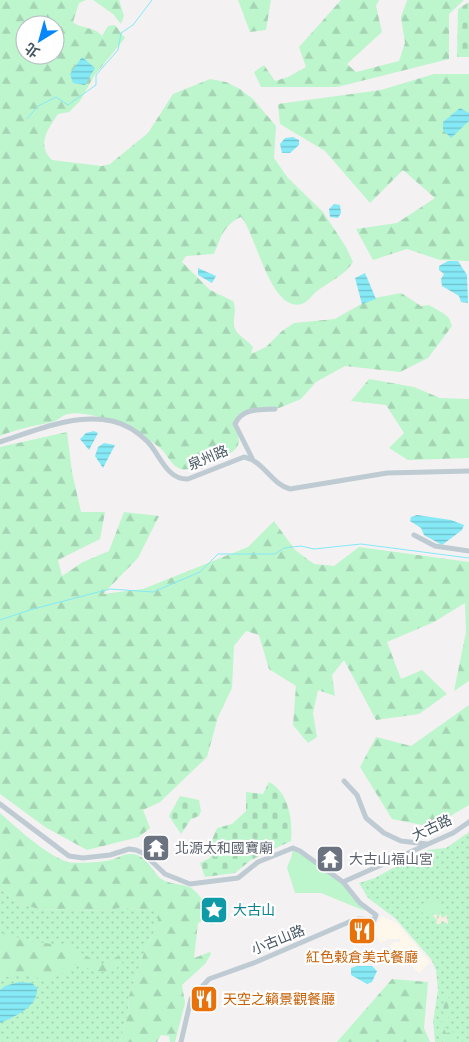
<svg xmlns="http://www.w3.org/2000/svg" width="469" height="1042" font-family="Karla,'Noto Sans TC',sans-serif">
  <style>
    .commercial { fill: #fef7eb }
    .grass { fill: url(#grass-dots) }
    .forest { fill: url(#forest-firs); fill-rule: evenodd }
    .sand { fill: url(#sand-dots) }
    .cemetery { fill: url(#cemetery-stones) }
    .green { fill: #bdf5cd }
    .water { fill: url(#water-rules) }
    .lines { fill: none; stroke-linecap: round; stroke-linejoin: round }
    .stream { stroke: #85e9f6; stroke-width: 1 }
    .minor { stroke: #becbd3; stroke-width: 5 }
    .labels { text-anchor: middle; dominant-baseline: central; stroke-width: 4.5; stroke-linejoin: round; paint-order: stroke }
    .street-label { font-size: 14px; fill: #475762; stroke: #fff }
    .worship-label { font-size: 14px; fill: #5b616d; stroke: #fff; text-anchor: start }
    .culture-label { font-size: 14px; fill: #0d838f; stroke: #fff; text-anchor: start }
    .food-label { font-size: 14px; fill: #c56008; stroke: #fff }
  </style>
  <defs>
    <pattern id="grass-dots" width="8" height="8" patternUnits="userSpaceOnUse" patternTransform="scale(1.25)"><rect width="8" height="8" fill="#bdf5cd"/><path d="M2 2h.1M6 6h.1" fill="none" stroke="#a4d4b3" stroke-width="1.8" stroke-linecap="round"/></pattern>
    <pattern id="forest-firs" width="22" height="20" patternUnits="userSpaceOnUse" patternTransform="scale(1.25)"><rect width="22" height="20" fill="#bdf5cd"/><path d="M5 1l3.5 6h-7zM16 11l3.5 6h-7z" fill="#a4d4b3"/></pattern>
    <pattern id="sand-dots" width="8" height="8" patternUnits="userSpaceOnUse" patternTransform="scale(1.25)"><rect width="8" height="8" fill="#f6eee2"/><path d="M2 2h.1M6 6h.1" fill="none" stroke="#d4cec4" stroke-width="1.8" stroke-linecap="round"/></pattern>
    <pattern id="cemetery-stones" width="16" height="16" patternUnits="userSpaceOnUse" patternTransform="scale(1.25)"><rect width="16" height="16" fill="#bdf5cd"/><path d="M2 7V4a2 2 0 0 1 4 0v3zM10 15v-3a2 2 0 0 1 4 0v3z" fill="#a4d4b3"/></pattern>
    <pattern id="water-rules" width="6" height="5" patternUnits="userSpaceOnUse" patternTransform="scale(1.25)"><rect width="6" height="5" fill="#85e9f6"/><path d="M0 2.5h6" fill="none" stroke="#6fc0cb"/></pattern>
  </defs>
  <rect width="100%" height="100%" fill="#f4f1f2"/>
  <path class="commercial" d="M382 916 398 924 430 962 419 973 389 946 394 942H400V939H388L381 944 372 930Z"/>
  <path class="grass" d="M469 832V1042H435L433 1021 438 990 436 970 431 959 395 918 368 898 359 883 375 878 426 850 446 848Z
    M0 888 19 903 38 909 107 911 122 907 143 910 150 906 158 909V924L145 950 129 996 128 1014 120 1042H0Z"/>
  <path class="forest" d="M0 0H86L79 3 73 22C80 29 94 26 102 36L108 26 115 25 125 38 94 76 80 101 69 112 58 114C48 129 36 145 52 160L102 166 110 164 148 133 173 94 210 79 226 82 240 89 253 99 276 126 274 158 288 178 323 212 346 247 353 262C345 275 329 282 317 291 312 295 308 302 302 304 270 313 256 233 241 217 223 225 221 238 214 254L186 256 182 262 210 290 233 301C237 310 233 316 234 325 235 335 248 340 253 347L251 354 266 347 282 331 294 323 335 319 370 299 401 293 421 306 429 305 443 313 449 318 452 326 428 358 400 372 345 366 316 382 301 399 279 408 249 409 236 418C234 427 242 439 237 447 231 457 192 472 181 469 171 466 168 455 160 448 142 432 114 420 91 415 85 414 75 412 68 414 62 415 58 421 52 422 33 426 17 429 0 436ZM25 25H55V55H25Z
    M93 0H119L124 16 121 24 113 14Z
    M238 0H271L266 30 250 32Z
    M341 0H379L376 6 382 32 347 64 356 72 399 61 405 43 401 17 407 0H464L449 14V59L337 87H261L254 72 264 65 275 81 288 77 306 67 299 47Z
    M434 74H469V261L440 260 407 249 373 260 356 229 397 223 435 198 403 170 370 203 325 151 280 124 278 104 381 90Z
    M369 379 414 387 440 398 469 399V458L408 460 389 448 404 433 386 405 351 401Z
    M67 432 72 472 81 512H105L100 539 58 560 62 576 83 562 109 551 124 512 159 516 138 558 103 594 143 589 248 547 274 521 295 550 314 564 334 566 359 547 469 562V681L454 691 466 632 465 603 434 622 387 642 401 679 422 670 447 694 419 714 376 720 344 660 332 675 335 696 318 690 313 713 317 737 308 743 293 725 296 686 269 669 259 635 246 631 234 646 232 688 218 717 207 757 160 802 143 810 150 828 139 837 87 850 45 827 0 794V447Z
    M469 705V805L432 827 392 819 360 767 376 737 411 746Z
    M0 813C17 828 46 855 68 862 74 864 99 862 106 861 115 860 123 853 132 854 146 855 151 869 160 878 169 885 180 883 189 887 196 890 201 898 205 903L215 899 219 911 212 925 210 924 207 918 198 923 194 958 210 952 211 954 205 964 182 985 185 1003 175 1042H170L169 1036 161 1035 157 1042H120L128 1014 129 996 145 950 158 924V909L150 907 143 910 122 907 107 911 38 909 19 903 0 888Z
    M0 932 29 941 68 946 101 964 109 963 120 954 123 957 122 965C96 980 95 966 70 964L71 972 55 975 45 981 28 974 8 977 0 975Z
    M392 979 428 982 424 1028 430 1042H337Z
    M447 990C450 1002 447 1013 449 1025L444 1029 446 1033 453 1032 457 1038V1042H443L439 1026 443 1021 444 991Z"/>
  <path class="sand" d="M440 913 442 918 447 915 448 924 442 921 440 924H436L437 920 433 916 436 914 439 918Z"/>
  <path class="cemetery" d="M469 2V57H457L458 9Z
    M269 782C289 792 293 821 291 841L251 860 235 873 205 877 200 863 210 858 212 840 217 828 232 824 246 811V792L263 794Z
    M180 796 199 800 201 811 199 816 191 819 181 834 169 816Z"/>
  <path class="green" d="M292 850C299 852 336 877 342 883 349 890 357 902 365 911L321 893H295L287 868 292 855Z
    M435 900 441 904 440 910 429 915 421 912 423 906Z"/>
  <path class="water" d="M82 57 95 68 85 85 73 83 70 74Z
    M460 108 469 113V121L451 138 443 130V122Z
    M293 137 299 140V145L290 153H282L280 144 285 138Z
    M334 204 340 205 341 213 338 218 330 217 329 209Z
    M448 261H458L467 275 468 303 461 302 459 296 442 286 441 279 444 274 439 270V266Z
    M198 268 216 276 212 283 198 275Z
    M365 273 376 299 362 304 355 278Z
    M94 431 98 433 89 450 80 439 86 433Z
    M104 443 115 445 103 468 95 456 98 447Z
    M417 515 451 520 464 525 462 530 442 545 424 535 421 528 410 521 411 517Z
    M357 966H372L377 971 372 982 367 984 351 975V968Z
    M19 982 32 983 37 988C38 1007 16 1016 0 1023V990L5 986Z"/>
  <g class="lines">
    <path class="stream" d="M27 119 38 106 56 97 68 105 96 85V75L118 50 121 33 133 25 152 0
      M0 620 33 609 110 589 153 592 200 572 218 554H275L284 548 301 546 314 549 361 544 469 558"/>
    <path class="minor" d="M0 442C34 431 75 413 112 421 126 424 138 432 148 442 160 455 167 480 188 479L244 457C264 461 271 484 290 489L387 473 469 471
      M252 458 235 424C242 408 259 410 275 409
      M414 535 435 546 469 551
      M344 781 357 795 366 818 384 833 401 841 427 844
      M0 804 69 856 83 858 110 855 129 849 136 850 143 853 165 874 190 884 238 878 258 862 293 848 300 851 343 882 453 833 469 822
      M181 1042 191 999 209 979 256 962 349 922 359 919 374 920 376 915 360 903 343 882"/>
  </g>
  <defs>
    <g id="temple-square" transform="scale(1.4375)"><rect x="-9" y="-9" width="18" height="18" rx="4" fill="#6b7280" stroke="#fff"/><path d="M0-6L5-2H3V0L6.5 2.5H4V6H1.5V3h-3V6H-4V2.5H-6.5L-3 0V-2H-5Z" fill="#fff"/></g>
    <g id="sight-square" transform="scale(1.4375)"><rect x="-9" y="-9" width="18" height="18" rx="4" fill="#0f9aa8" stroke="#fff"/><path d="M0-6L1.8-2.2L6-1.7L2.9 1.2L3.7 5.4L0 3.3L-3.7 5.4L-2.9 1.2L-6-1.7L-1.8-2.2Z" fill="#fff"/></g>
    <g id="restaurant-square" transform="scale(1.4375)"><rect x="-9" y="-9" width="18" height="18" rx="4" fill="#e8710a" stroke="#fff"/><path d="M-5-6h1v4h1v-4h1v4h1v-4h1v5L-1.5 .5V6h-2V.5L-5-1ZM5-6V6H3V1.5H1.5Q1.5-4 5-6Z" fill="#fff"/></g>
  </defs>
  <g fill-rule="evenodd">
    <use href="#temple-square" x="156" y="848"/>
    <use href="#temple-square" x="330" y="859"/>
    <use href="#sight-square" x="214" y="910"/>
    <use href="#restaurant-square" x="362" y="931"/>
    <use href="#restaurant-square" x="204" y="999"/>
  </g>
  <g class="labels">
    <g class="street-label">
      <text transform="translate(208 458) rotate(-23)">泉州路</text>
      <text transform="translate(432 828) rotate(-25)">大古路</text>
      <text transform="translate(278 940) rotate(-22)">小古山路</text>
    </g>
    <g class="worship-label">
      <text x="175" y="848">北源太和國寶廟</text>
      <text x="349" y="859">大古山福山宮</text>
    </g>
    <g class="culture-label">
      <text x="233" y="910">大古山</text>
    </g>
    <g class="food-label">
      <text x="362" y="957">紅色榖倉美式餐廳</text>
      <text x="223" y="999" text-anchor="start">天空之籟景觀餐廳</text>
    </g>
  </g>
  <g transform="translate(40 40) rotate(217)"><circle r="24" fill="#ffffff" stroke="#b5bcc0"/>
  <path d="M0-4L9 19L0 12L-9 19Z" fill="#0587fb"/>
  <text y="-8" font-size="14" font-weight="bold" text-anchor="middle" fill="#475762">北</text>
  </g>
</svg>
